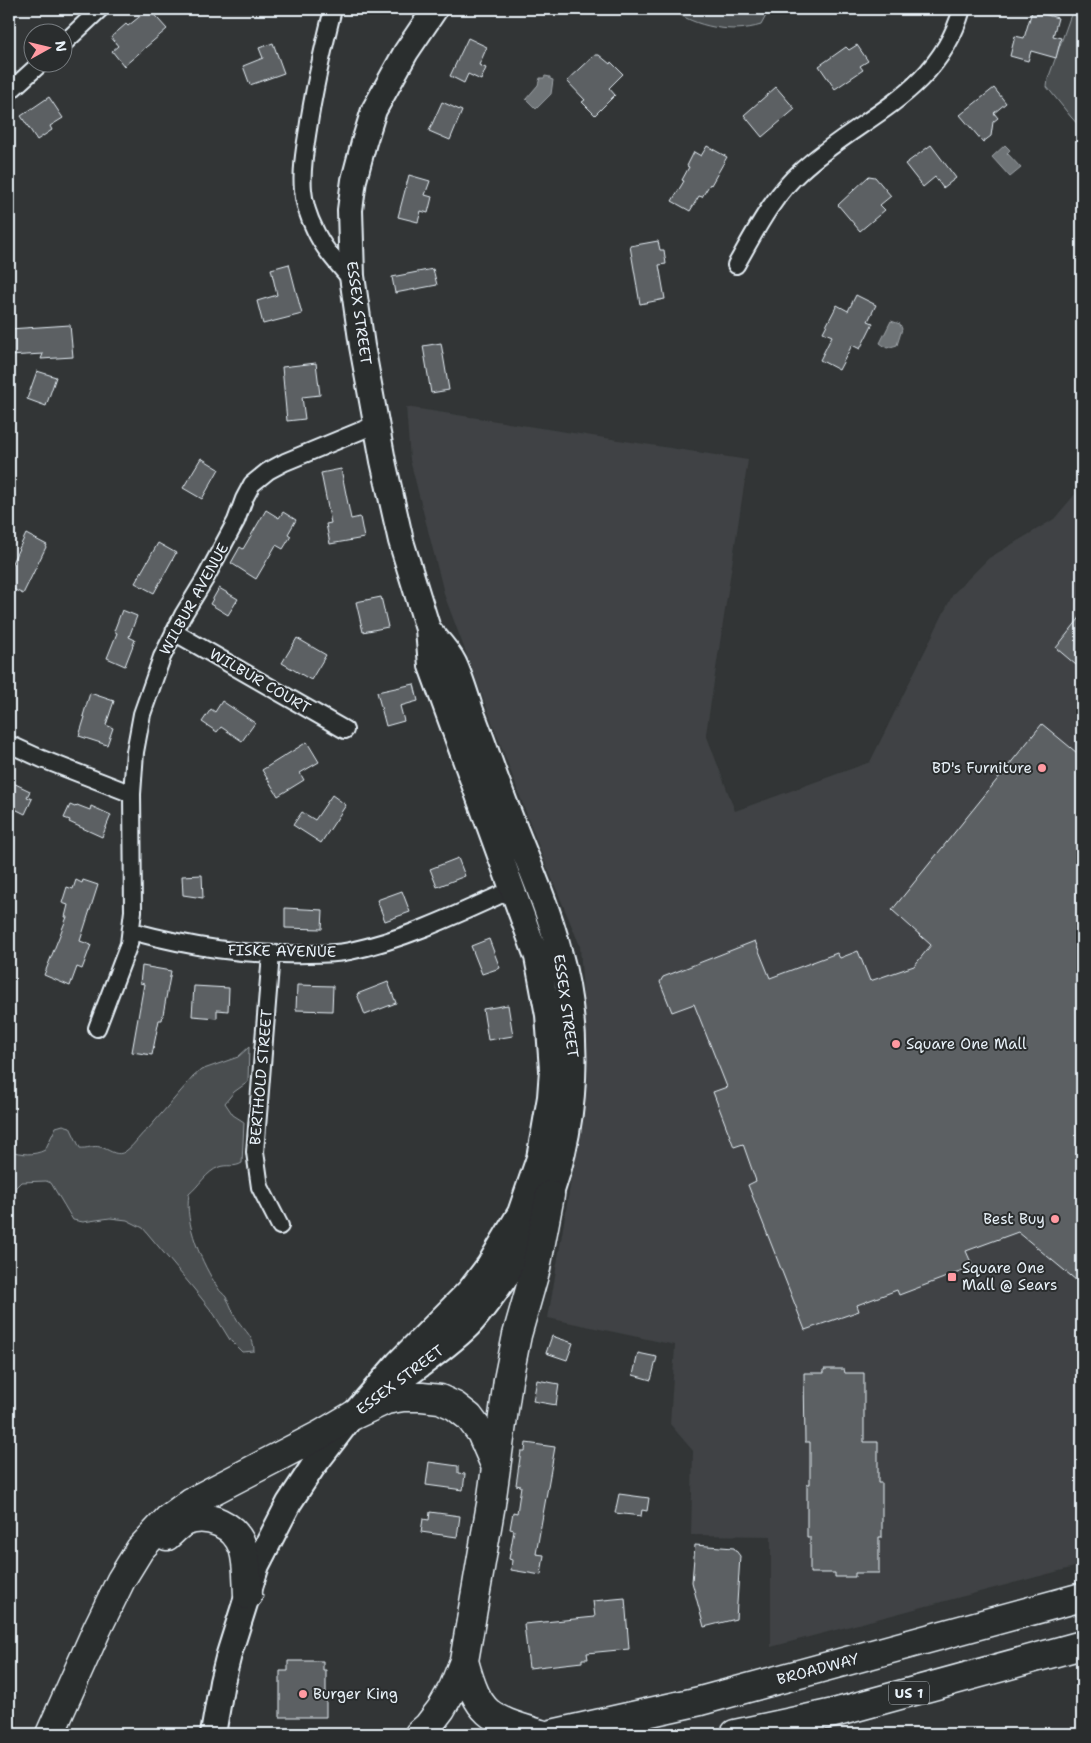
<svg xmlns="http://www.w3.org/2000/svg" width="1091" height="1743" font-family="'Shantell Sans',sans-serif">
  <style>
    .built { fill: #3f4244 }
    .green { fill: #494d4f; stroke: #989fa4 }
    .water { fill: #6e7376; stroke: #9fa5aa }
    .building { fill: #5c6063; stroke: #e8f1f8 }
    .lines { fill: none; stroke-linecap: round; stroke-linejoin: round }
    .street-casing { stroke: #e8f1f8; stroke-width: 20 }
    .secondary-casing { stroke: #e8f1f8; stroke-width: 28 }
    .highway-casing { stroke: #e8f1f8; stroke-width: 31 }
    .street { stroke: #2a2d2e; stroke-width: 16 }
    .secondary { stroke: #2a2d2e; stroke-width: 24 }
    .highway { stroke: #2a2d2e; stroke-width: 28 }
    .poi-dot { fill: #ff9aa2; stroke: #2a2d2e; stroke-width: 2 }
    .labels { text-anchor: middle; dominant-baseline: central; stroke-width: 4; stroke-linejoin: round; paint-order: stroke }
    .shield { fill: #2a2d2e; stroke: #afb6bb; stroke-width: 1 }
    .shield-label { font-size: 14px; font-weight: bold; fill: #e8f1f8 }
    .street-label { font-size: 15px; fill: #e8f1f8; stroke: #2a2d2e }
    .poi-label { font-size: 15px; fill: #e8f1f8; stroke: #2a2d2e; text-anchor: start }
  </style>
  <rect width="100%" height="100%" fill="#323536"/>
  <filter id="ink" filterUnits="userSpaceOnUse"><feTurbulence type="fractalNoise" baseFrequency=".02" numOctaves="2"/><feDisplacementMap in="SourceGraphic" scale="10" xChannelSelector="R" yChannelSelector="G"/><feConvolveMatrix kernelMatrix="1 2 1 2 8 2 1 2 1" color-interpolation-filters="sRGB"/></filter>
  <g filter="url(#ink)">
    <path class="built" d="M406 407 748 460 706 734 735 811 870 762 953 594 989 558 1054 519 1082 486V1565L771 1647V1536L691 1535 693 1451 670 1424 675 1345 548 1318 588 1078 580 946 542 855 445 597 410 460Z"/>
    <path class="green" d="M671 9H774L768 12 761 25C732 34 695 27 671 9Z
      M1073 9H1082V129L1071 117 1047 87 1048 79Z
      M249 1047 248 1082 234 1092 225 1103 233 1115 244 1122 242 1163C234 1168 227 1164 219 1167 206 1172 199 1186 189 1194 184 1223 202 1264 218 1288 220 1292 224 1294 226 1297 231 1305 233 1314 238 1321 246 1332 254 1337 254 1351L242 1352 230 1340 214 1314 194 1289 143 1228 127 1220 110 1218 83 1222 73 1220 51 1183 46 1181 21 1182 16 1187 9 1208V1151C22 1154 33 1156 45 1150L56 1127 63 1125 70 1127 80 1148C86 1149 94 1145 100 1147 109 1149 117 1158 126 1151 135 1145 140 1134 149 1128L193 1077 201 1070 238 1057Z"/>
    <path class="water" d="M545 76 550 77V79L553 80 551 94 536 109 526 99 538 85 540 78H544Z
      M1005 145 1010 150 1007 153 1021 168 1010 177 992 157Z
      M891 321 900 324 902 329 897 345 887 348 880 343Z"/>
    <path class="building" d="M149 9 167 29 124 66 112 51 118 46 111 37 126 24 128 26Z
      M1032 11 1058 18 1053 36 1061 38 1056 58 1031 51 1028 61 1010 56 1015 36 1024 38Z
      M468 38 487 47 479 65 486 68 481 80 468 74 464 83 450 76Z
      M273 43 284 73 250 85 243 66 263 58 259 48Z
      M857 45 868 61 860 66 863 70 835 89 819 66 846 47 849 50Z
      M595 55H599L610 64 611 62 623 74 609 88 615 95 595 115 582 102 585 100 567 81Z
      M776 87 795 109 762 137 744 115Z
      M994 88 1006 103 994 113 998 118 993 122 991 136 983 142 960 115Z
      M49 97 63 118 50 126 52 130 37 140 21 116Z
      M442 102 462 111 450 140 429 131Z
      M931 145 956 178 943 188 935 177 923 187 905 164Z
      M707 146 727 157 711 185 710 184 702 197 699 196 690 211 672 201 684 181 682 180 689 167 687 166 694 152 701 156Z
      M409 175 430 181 425 195 432 197 428 213 421 211 418 222 398 217Z
      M869 176 875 177 891 196 880 205 885 210 860 231 838 205Z
      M658 241 660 250H664L666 264 659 265 665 299 640 304 630 246Z
      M289 264 302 314 263 324 257 301 277 295 271 269Z
      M433 269 437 285 395 293 392 277Z
      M856 295 876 305 868 321 873 323 860 349 852 345 839 370 820 360 832 336 823 332 837 305 848 311Z
      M70 325 73 357 41 359 43 354 9 356V329Z
      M441 343 449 390 431 393 423 346Z
      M316 363 320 395 302 397 305 419 287 421 282 367Z
      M37 371 56 377 46 406 27 399Z
      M201 458 219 469 202 499 183 488Z
      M341 469 351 519 360 517 364 538 330 544 326 524 331 523 321 473Z
      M266 510 279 518 283 512 296 520 288 534 291 536 283 549 276 545 256 579 231 563 240 547 243 549Z
      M26 534 47 545 23 594 9 587V569Z
      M158 543 176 553 154 593 135 583Z
      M219 588 238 599 228 615 210 604Z
      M381 597 388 627 363 632 356 602Z
      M122 610 137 616 129 637 135 640 125 666 107 658 117 633 114 631Z
      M1082 615V670L1056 648Z
      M297 638 326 655 311 680 282 663Z
      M414 684 418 701 400 706 404 721 386 726 377 692Z
      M90 693 114 701 106 725 113 728 107 745 79 736 85 717 83 716Z
      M222 701 255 723 242 741 221 727 217 732 202 722 211 709 215 712Z
      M1042 724 1082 757V1285L1018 1232 966 1251 973 1267 899 1295 897 1290 857 1305 859 1311 805 1330 748 1185 756 1181 743 1144 734 1147 713 1092 727 1087 694 1004 672 1012 660 982 663 977 755 941 770 978 837 953 840 958 858 951 870 981 914 966 931 945 892 910Z
      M307 742 319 762 300 773 304 780 278 796 262 770Z
      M9 781 30 791 27 797 32 799 25 814 9 806Z
      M332 795 346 805 321 843 293 825 302 812 315 820Z
      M70 805 75 807 77 805 90 810 91 806 111 815 102 837 69 822 70 820 64 818Z
      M458 858 465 876 437 887 430 869Z
      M202 875 203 898 183 895 182 876Z
      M76 880 82 883 83 880 98 885 80 941 91 945 82 969 77 967 70 986 44 975 67 917H65L68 905 62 903 67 887 73 889Z
      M402 891 410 912 385 921 377 900Z
      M285 908 323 910 322 929 285 928Z
      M489 939 500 968 482 974 471 946Z
      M142 966 171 971 162 1020H159L152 1055 132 1052 144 984 140 983Z
      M388 982 396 1003 365 1015 357 994Z
      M297 985 333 986 332 1011 296 1010Z
      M194 986 229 988 228 1011 217 1010V1018L192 1016Z
      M508 1005 513 1036 488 1040 483 1009Z
      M552 1336 573 1343 567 1360 546 1353Z
      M638 1353 657 1357 651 1380 633 1375Z
      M824 1369H844L845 1373H864V1442H878V1483H882V1537H879V1573H855V1577H835V1573H810V1537H807V1484H810V1442H805L804 1373H824Z
      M537 1380 559 1384 556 1405 533 1401Z
      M526 1443 555 1447 536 1554 544 1555 541 1575 511 1570 512 1560 509 1559 514 1530 510 1529 513 1512 517 1513 521 1486 516 1485 521 1451H525Z
      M429 1462 458 1466V1473L465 1474 463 1490 426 1485Z
      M619 1494 649 1498 647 1511 642 1510 641 1516 615 1513Z
      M430 1512 460 1516 457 1537 421 1532 423 1519 429 1520Z
      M695 1545 734 1548 740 1556 736 1619 704 1627 692 1582Z
      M625 1598 629 1649 587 1653 588 1659H582V1662L529 1668 524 1624 595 1617 593 1601Z
      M288 1661H323V1670H326V1717H280V1671H288Z"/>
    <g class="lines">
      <g class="street-casing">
        <path id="street" d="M333 9C323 49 314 88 308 129 305 148 301 170 303 190 304 203 309 218 315 230 324 250 339 265 353 282
          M62 45 100 9
          M9 92 42 62
          M736 265C755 232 772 197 801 171 860 116 937 96 962 9
          M174 632 345 730
          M9 744 42 759 132 794
          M131 931C191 947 245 956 308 954 321 954 336 954 350 951 407 939 460 913 513 889
          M271 954 255 1152 260 1187 280 1226
          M97 1028 129 944 133 911 132 794 135 752 142 714 162 657 183 615 205 579 236 521 244 499 252 484 268 471 285 462 377 424"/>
      </g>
      <g class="secondary-casing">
        <path id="secondary" d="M392 1386C417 1367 446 1348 469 1325 480 1313 490 1299 500 1285 511 1270 523 1255 531 1239 577 1151 585 1042 558 947 546 901 525 856 508 811 495 778 484 744 471 711 466 695 461 678 454 663 448 651 436 639 428 629
          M213 1734 222 1682 229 1654 257 1565 289 1503 312 1468 352 1416 398 1363 470 1290 489 1265 520 1213 539 1158 544 1132 550 1097 552 1070 548 1015 537 957 431 666 428 629 401 541 383 461 362 346 352 276 350 210 354 180 364 142 374 110 406 52 435 9"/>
      </g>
      <g class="highway-casing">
        <path id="highway" d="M167 1536C173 1531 179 1524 186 1521 209 1513 235 1525 243 1548 248 1563 247 1579 248 1595
          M464 1661C479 1716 488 1718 541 1734
          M50 1734 97 1629 121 1580 140 1549 169 1518 191 1502 320 1435 352 1416 386 1400 403 1397H422L440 1399 455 1406 469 1417 481 1433 495 1465
          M419 1734 428 1726 441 1709 453 1688 464 1661 491 1504 508 1380 517 1335 536 1268 550 1195
          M552 1734 700 1701 1082 1597
          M735 1734 834 1713 1082 1645"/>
      </g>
      <use href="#street" class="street"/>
      <use href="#secondary" class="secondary"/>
      <use href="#highway" class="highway"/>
    </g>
  </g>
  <g class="poi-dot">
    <circle cx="1042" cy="768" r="5"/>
    <circle cx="896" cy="1044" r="5"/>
    <circle cx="1055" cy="1219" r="5"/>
    <rect x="947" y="1272" width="10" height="10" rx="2.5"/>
    <circle cx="303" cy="1694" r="5"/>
  </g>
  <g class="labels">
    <rect class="shield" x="889" y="1681.5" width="40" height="23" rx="4"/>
    <g class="shield-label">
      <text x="909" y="1693">US 1</text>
    </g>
    <g class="street-label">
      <text transform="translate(359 313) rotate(82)">ESSEX STREET</text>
      <text transform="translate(194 599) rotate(-61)">WILBUR AVENUE</text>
      <text transform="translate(260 681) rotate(30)">WILBUR COURT</text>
      <text transform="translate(282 951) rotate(1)">FISKE AVENUE</text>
      <text transform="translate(566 1006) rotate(82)">ESSEX STREET</text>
      <text transform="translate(261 1077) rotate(-85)">BERTHOLD STREET</text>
      <text transform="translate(400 1380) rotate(-37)">ESSEX STREET</text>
      <text transform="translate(818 1669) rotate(-15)">BROADWAY</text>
    </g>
    <g class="poi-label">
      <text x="1032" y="768" text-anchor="end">BD's Furniture</text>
      <text x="906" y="1044">Square One Mall</text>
      <text x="1045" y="1219" text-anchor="end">Best Buy</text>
      <text x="962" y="1268">Square One<tspan x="962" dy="17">Mall @ Sears</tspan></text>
      <text x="313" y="1694">Burger King</text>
    </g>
  </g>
  <rect width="1091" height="1743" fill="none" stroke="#2a2d2e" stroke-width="30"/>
  <rect x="15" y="15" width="1061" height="1713" fill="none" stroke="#e8f1f8" stroke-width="2" filter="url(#ink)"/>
  <g transform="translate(48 48) rotate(82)"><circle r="24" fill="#2a2d2e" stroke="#767b7f"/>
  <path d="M0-4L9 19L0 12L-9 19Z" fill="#ff9aa2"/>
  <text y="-8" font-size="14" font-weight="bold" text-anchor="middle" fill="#e8f1f8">N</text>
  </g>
</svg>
